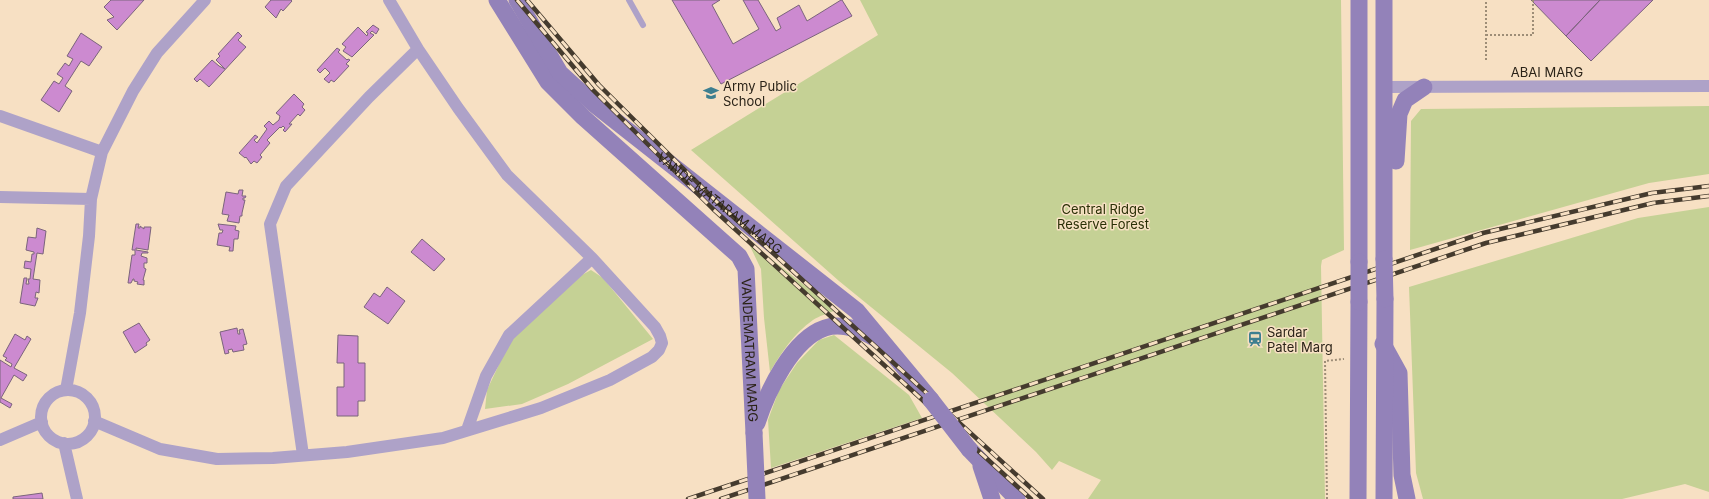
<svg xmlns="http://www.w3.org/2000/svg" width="1709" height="499" font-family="Inter,sans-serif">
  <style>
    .green { fill: #c5d195 }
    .building { fill: #cc8ad0; stroke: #7b647c }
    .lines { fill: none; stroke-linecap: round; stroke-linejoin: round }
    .path { stroke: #9d8d77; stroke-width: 2; stroke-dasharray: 2 2; stroke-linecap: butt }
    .lane { stroke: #aea2c8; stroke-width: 6 }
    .street { stroke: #aea2c8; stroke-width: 12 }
    .secondary { stroke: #9382b9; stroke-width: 17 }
    .rail-casing { stroke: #453b2e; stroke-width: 4.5 }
    .rail { stroke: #f7e0c3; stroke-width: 3; stroke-dasharray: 9; stroke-linecap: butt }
    .secondary-bridge { stroke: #9382b9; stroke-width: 17 }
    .labels { text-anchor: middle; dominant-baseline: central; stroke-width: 3; stroke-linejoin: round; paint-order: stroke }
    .street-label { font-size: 13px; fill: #2b2318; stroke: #f7e0c3 }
    .poi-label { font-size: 13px; fill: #2b2318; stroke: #f7e0c3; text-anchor: start }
    .park-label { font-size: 13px; fill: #2a3006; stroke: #f7e0c3 }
  </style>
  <rect width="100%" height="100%" fill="#f7e0c3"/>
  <path class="green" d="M860 0H1341L1344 250 1322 260 1321 266 1325 499H1088L1101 480 1059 461 1052 470 1036 452 952 373 839 281 691 150 878 35Z
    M1709 106V174L1649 183 1410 250 1411 121 1421 109Z
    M1709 207V492L1685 484 1622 499H1423L1416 473 1409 287 1638 218Z
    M747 240 836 310C829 313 819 316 813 320 794 333 781 353 770 372L764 318 761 269Z
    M591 270 603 278 653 339 568 384 522 404 485 409 487 390 511 339 580 276Z
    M834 335 909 395 922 418 771 468 768 420 779 390 797 363 819 340Z"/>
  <path class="building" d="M111 0H144L117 30 107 20 114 17 104 7Z
    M271 0H291L292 1 283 11 281 9 276 18 265 7Z
    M672 0H720L712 5 733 44 759 29 743 0H758L776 31 781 28 777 18 799 5 807 21 841 0H842L852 16 721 84Z
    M1531 0H1600L1566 36Z
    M1600 0H1653L1591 61 1566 36Z
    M373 25 379 29 376 34 372 31 370 33 374 35 352 57 343 51 346 47 342 44 358 27 367 36 368 33 366 32Z
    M238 32 242 36 238 40 246 47 209 87 200 79 197 82 194 79 212 60 219 66 225 69 216 60 220 56 218 54Z
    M81 33 102 47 89 66 81 61 65 86 72 91 59 112 41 100 54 81 59 84 63 78 57 74 65 63 69 66 73 59 67 56Z
    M337 48 340 50 338 52 347 60 348 59 350 60 346 64 349 66 334 82 331 80 329 83 324 79 330 73 325 68 320 73 317 70Z
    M294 94 304 104 302 107 305 110 300 116 298 114 289 124H292L285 132 283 130 285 128 283 126 281 128 280 127 267 140 270 143 260 155 262 157 257 163 254 161 251 164 246 157 245 158 239 153 255 135 258 137 254 140 257 143 267 129 264 126 269 121 273 125 279 120 280 116 276 113Z
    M239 190H243L242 196H246L245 198H243V200H245L242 213V216H240L239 223 227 221 229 215 222 214 226 192 238 194Z
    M136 224H139L138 228H140V226L144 229V227H151L148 250 136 248V250L148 252V253H142L141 256 147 258V263H144V268L146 269 143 280H144V285L137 284 138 282 134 281V279H133L131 283H128L132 255H135V250H132Z
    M218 224 236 226 235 230 239 231 238 239H234L233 251H229L230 247 217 245 219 233H222L223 230H220Z
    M37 228 46 231 43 254 37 253 33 279 40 280 39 293 36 292 35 298H38L35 306 20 303 24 278H27L26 284H29L28 279H30L31 269 24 268 25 261 31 262 32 254H34V252L26 250 28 237 36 238Z
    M422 239 445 259 434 271 411 252Z
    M387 287 405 301 388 324 364 307 374 293 380 297Z
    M139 323 150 340 146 343 147 345 135 353 123 332Z
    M237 328 238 334H240L239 330 243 329 247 344 243 345 244 350 233 352 232 349 228 350 229 353 225 354 220 332Z
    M15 334 25 340 27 336 31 339 14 368 27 375 23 381 14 375 1 398 12 404 10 408 0 402V360L11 367 12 364 5 360 7 358 3 356Z
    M338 335 358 336V363H365V401H358V416H337V387H344V363H337Z
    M42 493 43 499H13V497Z"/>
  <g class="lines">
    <path class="path" d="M1486 35H1533V0
      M1486 60V0
      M1327 499 1325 361 1344 359"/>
    <path class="lane" d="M629 0 643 25"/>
    <path class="street" d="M1385 87 1709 86
      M0 116 102 152
      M0 197 91 199
      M66 390 80 313 89 236 91 199 102 152 133 91 157 53 205 0
      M41 417a27 27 0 1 1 54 0a27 27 0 1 1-54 0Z
      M94 421 160 449 217 459 273 458 347 452 443 438 541 408 610 380 652 357 659 350 662 343 660 336 655 327 592 258 507 175 458 108 418 49 389 0
      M467 430 486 376 509 335 592 258
      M0 440 42 422
      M64 443 77 499
      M303 455 270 224 286 186 369 97 418 49"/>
    <g class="secondary">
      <path id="s1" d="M497 0 548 82 583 117 739 256 746 269 754 433"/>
      <path id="s2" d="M517 0 560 73 594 104 857 311 931 400"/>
      <path d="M1396 161 1399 114 1405 100 1424 87"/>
      <path d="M1384 259V0"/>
      <path d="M1359 262V0"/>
      <path d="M1383 344 1399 373 1402 475 1407 499"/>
      <path d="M757 423C767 392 792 339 825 328 843 322 863 331 878 340"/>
      <path d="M969 449 1017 499"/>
      <path d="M981 466 992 499"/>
      <path d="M1358 499 1359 302"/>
      <path d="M1384 499 1385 299"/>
    </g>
    <g class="rail-casing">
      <path id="rail" d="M517 0 593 90 713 209 1031 499
        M527 0 599 85 718 203 1043 499
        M688 499 1483 233 1652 193 1709 186
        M721 499 1486 243 1653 203 1709 196"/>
    </g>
    <use href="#rail" class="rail"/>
    <path class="secondary-bridge" d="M1384 259 1385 299
      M1359 302V262
      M931 400 969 449
      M754 433 757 499"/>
  </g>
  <defs>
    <g id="school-bare" transform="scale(1.2)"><path d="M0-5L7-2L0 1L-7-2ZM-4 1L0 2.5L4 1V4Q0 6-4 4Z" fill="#3d7f90" stroke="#f7e0c3" stroke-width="2.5" paint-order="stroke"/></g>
    <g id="station-bare" transform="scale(1.2)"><path d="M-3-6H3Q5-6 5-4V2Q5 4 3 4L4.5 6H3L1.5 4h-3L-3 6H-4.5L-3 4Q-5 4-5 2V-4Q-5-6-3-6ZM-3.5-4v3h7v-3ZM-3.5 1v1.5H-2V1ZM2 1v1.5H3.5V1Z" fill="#3d7f90" stroke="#f7e0c3" stroke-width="2.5" paint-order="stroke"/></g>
  </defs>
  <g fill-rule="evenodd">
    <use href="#school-bare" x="711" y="93"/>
    <use href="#station-bare" x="1255" y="339"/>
  </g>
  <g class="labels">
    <g class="street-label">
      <text x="1547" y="72">ABAI MARG</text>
      <text stroke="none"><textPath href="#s2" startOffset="291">VANDE MATARAM MARG</textPath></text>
      <text stroke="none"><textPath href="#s1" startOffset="451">VANDEMATRAM MARG</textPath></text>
    </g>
    <g class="poi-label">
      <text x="723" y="86">Army Public<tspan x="723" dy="15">School</tspan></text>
      <text x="1267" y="332">Sardar<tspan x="1267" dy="15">Patel Marg</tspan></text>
    </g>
    <g class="park-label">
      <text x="1103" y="209">Central Ridge<tspan x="1103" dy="15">Reserve Forest</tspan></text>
    </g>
  </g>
</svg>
